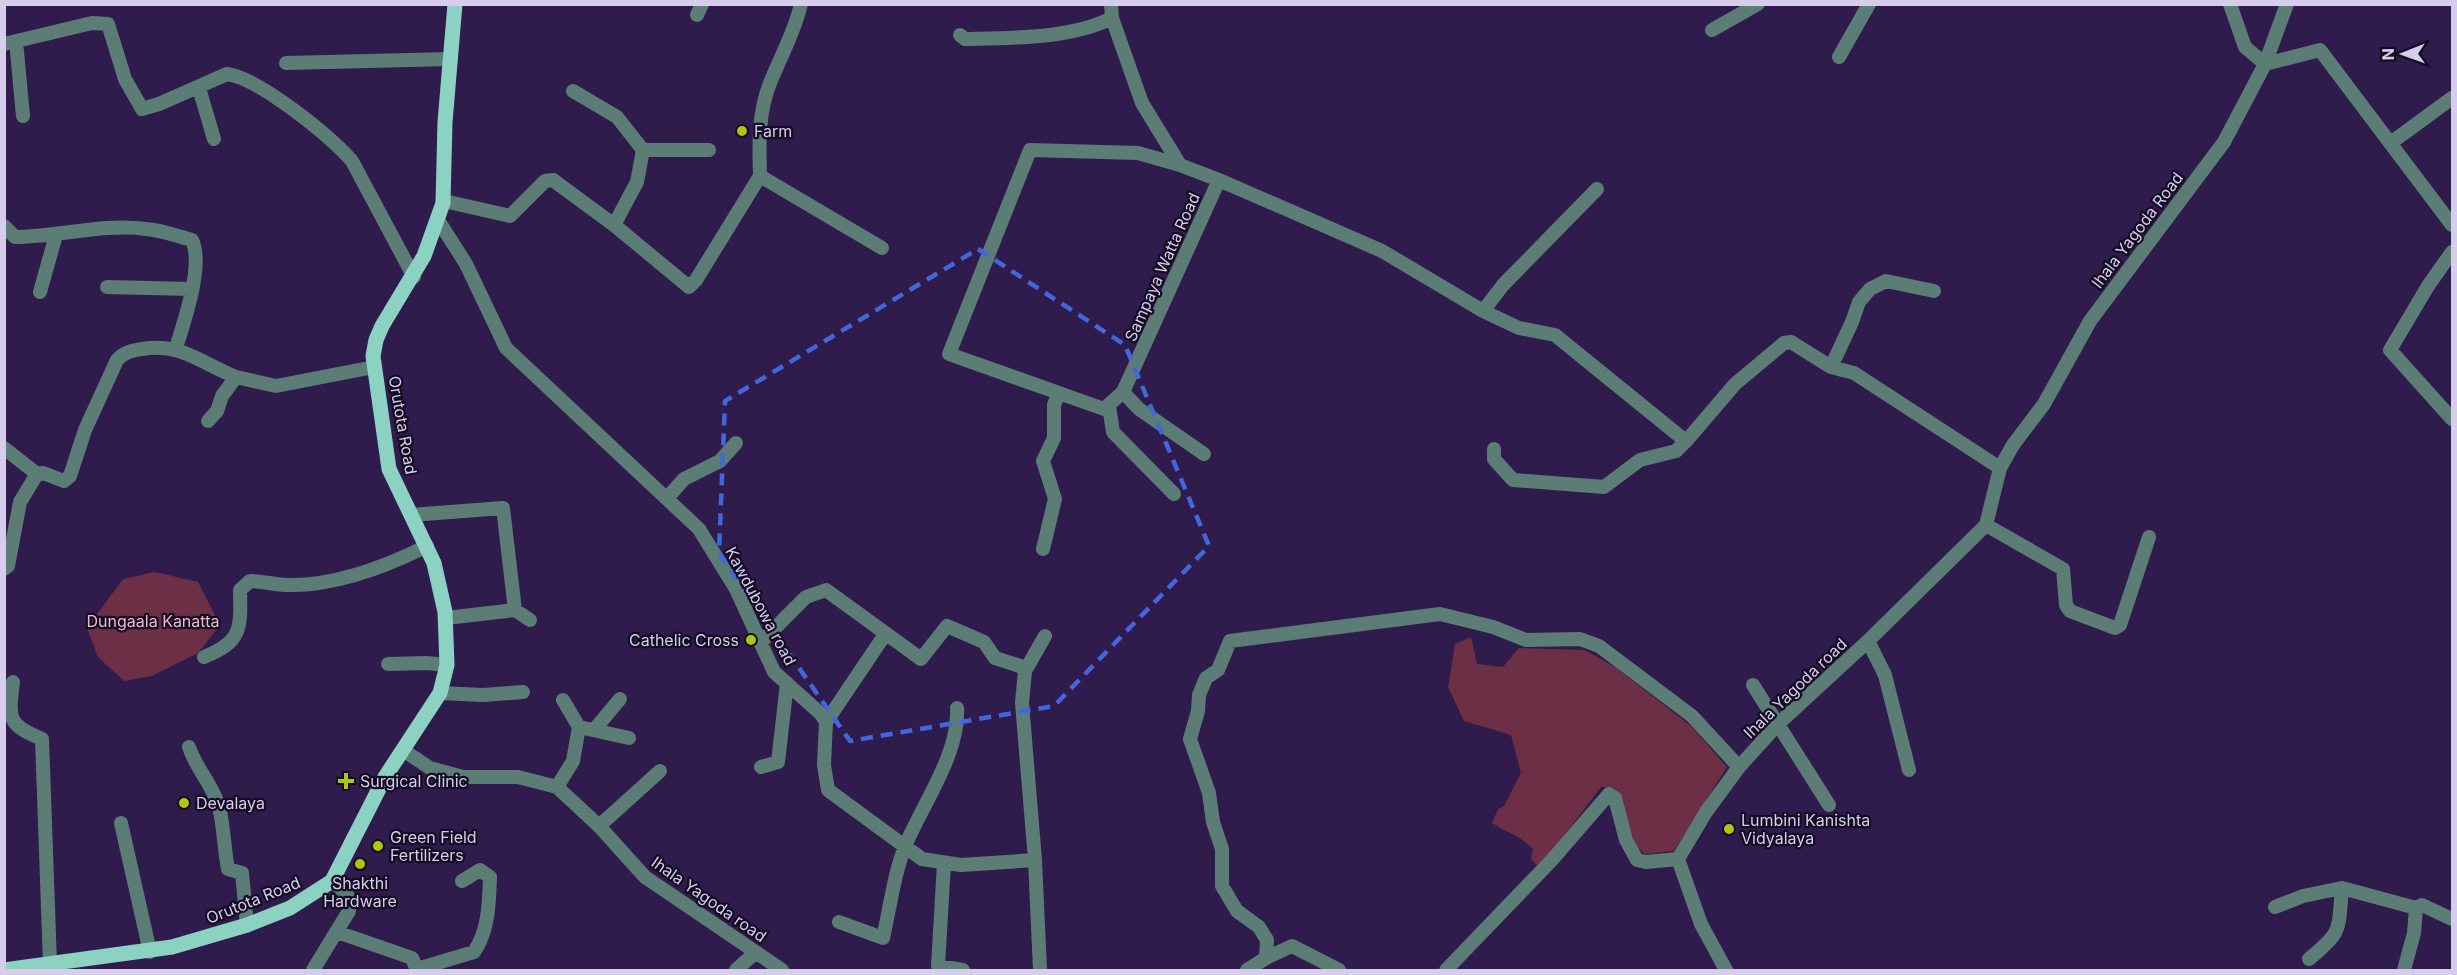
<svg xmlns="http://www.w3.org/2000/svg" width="2457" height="975" font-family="Inter,sans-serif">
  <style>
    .green { fill: #6d2f46 }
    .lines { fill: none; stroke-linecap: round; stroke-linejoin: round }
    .minor { stroke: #5c7d75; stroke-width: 14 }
    .major { stroke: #8bd2c3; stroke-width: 15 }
    .marked { fill: none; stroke: #4267dc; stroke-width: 4.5; stroke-dasharray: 12 8; stroke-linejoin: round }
    .poi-dot { fill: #acc612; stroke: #140c22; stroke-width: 2 }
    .labels { text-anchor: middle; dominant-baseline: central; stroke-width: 4.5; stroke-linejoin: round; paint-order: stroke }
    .poi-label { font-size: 16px; fill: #d6cdec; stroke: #140c22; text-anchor: start }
    .street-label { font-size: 16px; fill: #d6cdec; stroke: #140c22 }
    .park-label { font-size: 16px; fill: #f0b9c9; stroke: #140c22 }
  </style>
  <rect width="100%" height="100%" fill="#2f1c4d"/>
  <path class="green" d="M155 572 198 582 220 625 198 653 152 676 124 681 98 657 87 628 123 579Z
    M1471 637 1477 664 1503 667 1519 648 1585 650 1615 667 1691 726 1727 767 1674 851 1645 854C1625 838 1630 808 1614 788L1601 787 1544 862 1536 865 1531 859 1533 849C1518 834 1509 834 1492 823L1498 809 1504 806 1521 773 1511 735 1464 721 1448 687 1455 644Z"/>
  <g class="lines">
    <path class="minor" d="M1111 4 1112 18 1142 103 1180 165 1219 180 1123 392 1104 409 949 354 1030 150 1138 153 1180 165
      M2230 4 2245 47 2265 64 2320 50 2452 225
      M697 15 702 4
      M1712 30 1758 4
      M960 35 965 39C1010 38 1071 39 1112 18
      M16 41 23 116
      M4 44 92 23 108 24 125 79 142 109 159 104 227 74C259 78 330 136 352 161L414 277
      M1839 57 1869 4
      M286 63 451 59
      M199 88 214 139
      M573 91 617 117 643 150 637 182 614 225
      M2392 142 2452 98
      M643 150H709
      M760 176C759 144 758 113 770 83 781 55 794 34 801 4
      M1219 180 1382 251 1483 311 1519 328 1555 335 1682 438 1688 439 1735 384 1784 343 1791 342 1831 367 1854 373 2000 468
      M444 201 510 216 545 181 553 180 614 225 689 287 696 280 760 176 882 248
      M438 220 466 264 506 348 699 529 736 589 774 672 821 714 826 722 824 765 828 790 922 859 961 865 1035 860
      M4 226 15 237C58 237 103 223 146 229 161 230 177 236 192 240 204 265 184 322 176 348
      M2452 252 2428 286 2390 350 2452 419
      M107 287 191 289
      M40 292 56 235
      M1483 311 1503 285 1597 189
      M1831 367 1852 322 1859 302 1870 289 1886 281 1934 291
      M1123 392 1139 409 1204 454
      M1109 406 1113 432 1174 494
      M208 421 217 411 222 396 236 377 276 386 374 367
      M4 448 37 474
      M1494 449V459L1513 480 1604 487 1640 460 1676 451 1688 439
      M668 497 684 479 720 461 736 443
      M411 515 503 508 515 610 446 618
      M1986 525 2063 569 2066 605 2070 611 2115 628 2120 625 2149 537
      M1043 549 1055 499 1043 461 1054 438V405L1058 395
      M4 569 8 566 20 502 37 474 43 473 64 481 70 476 85 430 117 360C124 352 131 351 142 349 181 342 202 364 236 377
      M515 610 530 620
      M1868 641 1885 675 1909 770
      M760 643 806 597 826 590 921 659 947 626 984 642 995 658 1020 666 1025 671
      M204 657C242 642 241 628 240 590L250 581C263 581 275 585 288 585 334 586 387 566 427 546
      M388 664 427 663 447 665
      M13 682C9 718 6 724 42 739L50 964
      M1753 685 1829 805
      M440 693 483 695 523 692
      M826 722 886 633
      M579 727 629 738
      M594 730 620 699
      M189 747C196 769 213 785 219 807 224 827 224 849 228 869L242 873 247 925
      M403 750 430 768 463 777H518L557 787 599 826 645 877 782 970
      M761 767 778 762 787 683
      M557 787 573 761 579 727 563 700
      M121 823 150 952
      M599 826 660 771
      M1678 859 1701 924 1726 970
      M944 863 938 966 963 970
      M2275 907 2303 896 2342 888 2416 908
      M839 922 883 938C890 908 894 873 906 844 923 804 960 752 957 708
      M337 932 412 958 417 970
      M1266 958 1267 940 1259 927 1237 911 1222 886V849L1213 822 1209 793 1190 739 1198 711 1199 695 1206 678 1218 670 1230 641 1440 614 1493 627 1526 640 1580 639 1599 646 1692 716 1739 767
      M2309 959C2343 931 2338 931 2342 888
      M417 969 474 952C489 930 489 902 490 877L480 870 462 881
      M313 970 349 911 347 894 332 881
      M736 970 756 952
      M1040 970 1035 860 1022 703 1025 671 1045 636
      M1247 970 1266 958 1292 946 1339 970
      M1446 970 1551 861 1609 794 1615 798 1626 840 1637 860 1646 862 1678 859 1706 812 1739 767 1779 723 1868 641 1986 525 2000 468 2013 445 2044 404 2090 321 2224 142 2265 64 2287 4
      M2404 970 2414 933 2416 908 2422 905 2452 919"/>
    <path class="major" d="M4 970 172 947 247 925 290 908 332 881 385 777 440 693 447 665 445 612 434 563 389 469 373 356 376 340 382 326 424 256 443 203 445 122 455 4"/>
  </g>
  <path class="marked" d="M978 249 1125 345 1209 546 1054 706 850 741 719 553 725 401Z"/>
  <g class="poi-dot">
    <circle cx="742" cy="131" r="6"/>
    <circle cx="751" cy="640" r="6"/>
    <path d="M343 772h6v6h6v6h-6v6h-6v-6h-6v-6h6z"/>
    <circle cx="184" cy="803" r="6"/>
    <circle cx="1729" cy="829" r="6"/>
    <circle cx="378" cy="846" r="6"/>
    <circle cx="360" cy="864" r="6"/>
  </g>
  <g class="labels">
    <g class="poi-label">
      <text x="754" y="131">Farm</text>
      <text x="739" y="640" text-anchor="end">Cathelic Cross</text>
      <text x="360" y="781">Surgical Clinic</text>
      <text x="196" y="803">Devalaya</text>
      <text x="1741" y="820">Lumbini Kanishta<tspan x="1741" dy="18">Vidyalaya</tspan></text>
      <text x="390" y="837">Green Field<tspan x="390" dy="18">Fertilizers</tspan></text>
      <text x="360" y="883" text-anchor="middle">Shakthi<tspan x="360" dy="18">Hardware</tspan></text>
    </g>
    <g class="street-label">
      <text transform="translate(2137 230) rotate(-53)">Ihala Yagoda Road</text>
      <text transform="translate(1162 267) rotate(-66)">Sampaya Watta Road</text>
      <text transform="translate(403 425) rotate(80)">Orutota Road</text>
      <text transform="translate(761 606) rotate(62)">Kawdubowa road</text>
      <text transform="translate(1795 688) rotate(-44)">Ihala Yagoda road</text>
      <text transform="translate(709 899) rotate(35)">Ihala Yagoda road</text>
      <text transform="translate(253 900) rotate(-22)">Orutota Road</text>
    </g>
    <g class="park-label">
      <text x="153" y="621">Dungaala Kanatta</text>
    </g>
  </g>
  <rect width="2457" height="975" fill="none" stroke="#d6cdec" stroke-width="12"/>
  <g transform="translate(2403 54) rotate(269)" stroke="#140c22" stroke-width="4.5" paint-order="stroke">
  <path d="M0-4.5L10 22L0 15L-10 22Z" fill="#d6cdec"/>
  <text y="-9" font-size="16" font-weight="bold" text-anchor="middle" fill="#d6cdec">N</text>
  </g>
</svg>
